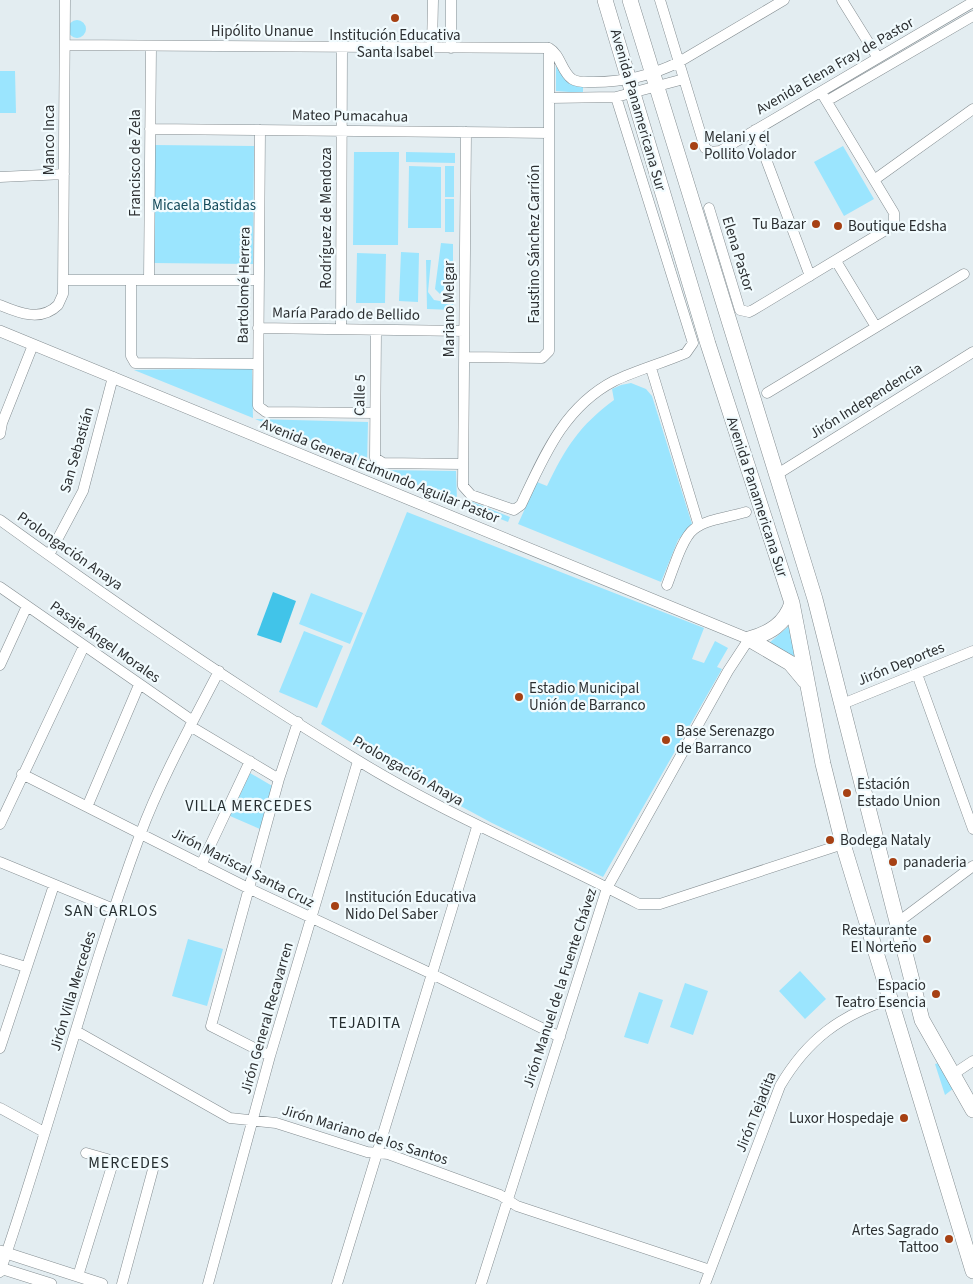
<svg xmlns="http://www.w3.org/2000/svg" width="973" height="1284" font-family="'Source Sans 3',sans-serif">
  <style>
    .green { fill: #9be5fe }
    .water { fill: #41c4e9 }
    .lines { fill: none; stroke-linecap: round; stroke-linejoin: round }
    .minor-casing { stroke: #848d91; stroke-width: 11 }
    .tertiary-casing { stroke: #848d91; stroke-width: 12 }
    .primary-casing { stroke: #848d91; stroke-width: 16 }
    .minor { stroke: #fff; stroke-width: 10 }
    .tertiary { stroke: #fff; stroke-width: 11 }
    .primary { stroke: #fff; stroke-width: 15 }
    .poi-dot { fill: #a64114; stroke: #f1fbfe; stroke-width: 2 }
    .labels { text-anchor: middle; dominant-baseline: central; stroke-width: 4.5; stroke-linejoin: round; paint-order: stroke }
    .street-label { font-size: 15px; fill: #2c2f31; stroke: #f1fbfe }
    .poi-label { font-size: 15px; fill: #2c2f31; stroke: #f1fbfe; text-anchor: start }
    .park-label { font-size: 15px; fill: #144a5a; stroke: #f1fbfe }
    .neighbourhood-label { font-size: 16px; letter-spacing: 1px; fill: #262e30; stroke: #f1fbfe }
  </style>
  <rect width="100%" height="100%" fill="#e3edf1"/>
  <path class="green" d="M68 29a9 9 0 1 1 18 0a9 9 0 1 1-18 0Z
    M556 66 570 84 583 87V93L556 91Z
    M0 71H15L16 113H0Z
    M154 145 254 146 253 264 153 263Z
    M843 146 874 199 844 216 814 162Z
    M354 152H399L398 245H353Z
    M406 152 455 153V163L406 162Z
    M409 166 441 167V228H408Z
    M445 166H454V197H445Z
    M445 199H454V232H445Z
    M441 243 453 244V261L445 265V288L440 294 435 289Z
    M401 252 419 253 418 302 399 301Z
    M357 253 386 254 385 303H356Z
    M426 260H431L428 292 434 300 440 301 449 296 454 275 453 310 427 309Z
    M252 368 253 418 134 370Z
    M631 383 646 389 652 396 692 524 678 540 661 582 518 524 537 482 547 486C566 447 579 426 614 400L612 389 621 385Z
    M255 419 368 422 367 464Z
    M379 470 456 471 457 500Z
    M470 501 510 517 508 522 468 506Z
    M407 512 704 628 692 659 704 663 715 641 728 648 717 667 722 669 603 877 492 823 416 782 321 724Z
    M311 593 363 613 350 644 299 624Z
    M789 626 795 658 769 643Z
    M304 631 343 646 317 708 279 692Z
    M250 773 274 787 260 829 230 816Z
    M188 939 223 949 207 1006 172 996Z
    M800 971 826 999 805 1019 779 991Z
    M685 983 708 991 693 1035 670 1027Z
    M639 992 663 1000 648 1044 624 1037Z
    M939 1063 954 1088 945 1095 935 1064Z"/>
  <path class="water" d="M273 592 296 601 281 643 257 635Z"/>
  <g class="lines">
    <g class="minor-casing">
      <path id="minor" d="M660 0 705 148 711 152 720 151 973 2
        M842 0 878 58
        M65 45 549 48
        M432 48 433 0
        M451 48V0
        M549 48C561 55 561 71 572 79 578 83 587 82 594 82 625 82 651 76 679 62L784 0
        M549 98 616 97 684 79
        M832 98 973 16
        M150 129 549 133
        M260 130 258 406 266 412 375 413
        M755 130 810 276
        M466 132 463 486 471 495 514 510 521 505C544 456 564 407 614 381 637 370 663 363 686 353L693 343 616 97
        M0 177 64 174
        M874 180 973 109
        M709 208 740 310 749 312 753 310 894 225V213L821 92
        M836 261 876 327
        M63 280H259
        M131 280V356L135 363 258 364
        M149 280 151 46
        M0 305C19 313 41 322 58 305L63 294 65 0
        M258 328 464 331
        M341 329 342 47
        M376 330 375 458 383 463 463 464
        M464 357 542 358 549 351V48
        M651 368 699 526
        M767 393 964 274
        M0 434 2 423 33 345
        M776 475 973 352
        M0 520C116 604 235 686 357 760 448 816 546 855 639 904H660L843 844
        M49 555 83 491 113 377
        M667 585C673 570 682 538 694 529 707 519 730 517 746 512
        M0 587 193 721
        M0 665 27 606
        M917 674 973 829
        M840 705 973 651
        M190 726 279 779
        M22 774 250 889 432 974 560 1037
        M87 807 139 685
        M0 824 84 646
        M0 862 114 909
        M201 865 250 761
        M897 923 973 866
        M0 959 26 967
        M76 1031 230 1118 276 1123 367 1152 388 1154 500 1195 517 1206 710 1270
        M0 1048 54 885
        M270 1056 211 1026 279 779 298 722
        M952 1075 973 1061
        M0 1108 44 1132
        M0 1272C50 1128 87 978 140 835 160 781 192 723 219 671
        M78 1276 112 1166 107 1159 86 1153
        M122 1284 155 1162
        M208 1284 270 1056 358 761
        M337 1284 477 827
        M481 1284 607 888 728 671 749 639
        M705 1284 780 1086C807 1040 840 1015 891 999"/>
    </g>
    <g class="tertiary-casing">
      <path id="tertiary" d="M0 331 749 639
        M0 1251 102 1284
        M0 1268 51 1284"/>
    </g>
    <g class="primary-casing">
      <path id="primary" d="M605 0 708 344 792 603 823 764 843 844 973 1271
        M630 0 815 599 922 1020 973 1110
        M749 639 790 663 805 681
        M749 639C770 633 785 624 792 603"/>
    </g>
    <use href="#minor" class="minor"/>
    <use href="#tertiary" class="tertiary"/>
    <use href="#primary" class="primary"/>
  </g>
  <g class="poi-dot">
    <circle cx="395" cy="18" r="5"/>
    <circle cx="694" cy="146" r="5"/>
    <circle cx="816" cy="224" r="5"/>
    <circle cx="838" cy="226" r="5"/>
    <circle cx="519" cy="697" r="5"/>
    <circle cx="666" cy="740" r="5"/>
    <circle cx="847" cy="793" r="5"/>
    <circle cx="830" cy="840" r="5"/>
    <circle cx="893" cy="862" r="5"/>
    <circle cx="335" cy="906" r="5"/>
    <circle cx="927" cy="939" r="5"/>
    <circle cx="936" cy="994" r="5"/>
    <circle cx="904" cy="1118" r="5"/>
    <circle cx="949" cy="1239" r="5"/>
  </g>
  <g class="labels">
    <g class="street-label">
      <text x="262" y="31">Hipólito Unanue</text>
      <text transform="translate(835 66) rotate(-30)">Avenida Elena Fray de Pastor</text>
      <text transform="translate(638 110) rotate(74)">Avenida Panamericana Sur</text>
      <text transform="translate(350 116) rotate(1)">Mateo Pumacahua</text>
      <text transform="translate(49 140) rotate(-90)">Manco Inca</text>
      <text transform="translate(135 163) rotate(-90)">Francisco de Zela</text>
      <text transform="translate(326 218) rotate(-90)">Rodríguez de Mendoza</text>
      <text transform="translate(534 244) rotate(-90)">Faustino Sánchez Carrión</text>
      <text transform="translate(738 254) rotate(73)">Elena Pastor</text>
      <text transform="translate(244 285) rotate(-89)">Bartolomé Herrera</text>
      <text transform="translate(449 309) rotate(-90)">Mariano Melgar</text>
      <text transform="translate(346 314) rotate(1)">María Parado de Bellido</text>
      <text transform="translate(360 395) rotate(-89)">Calle 5</text>
      <text transform="translate(866 401) rotate(-32)">Jirón Independencia</text>
      <text transform="translate(77 450) rotate(-74)">San Sebastián</text>
      <text transform="translate(380 471) rotate(22)">Avenida General Edmundo Aguilar Pastor</text>
      <text transform="translate(757 497) rotate(72)">Avenida Panamericana Sur</text>
      <text transform="translate(70 551) rotate(35)">Prolongación Anaya</text>
      <text transform="translate(105 642) rotate(35)">Pasaje Ángel Morales</text>
      <text transform="translate(901 664) rotate(-22)">Jirón Deportes</text>
      <text transform="translate(408 771) rotate(30)">Prolongación Anaya</text>
      <text transform="translate(243 868) rotate(27)">Jirón Mariscal Santa Cruz</text>
      <text transform="translate(560 988) rotate(-72)">Jirón Manuel de la Fuente Chávez</text>
      <text transform="translate(73 991) rotate(-73)">Jirón Villa Mercedes</text>
      <text transform="translate(267 1018) rotate(-74)">Jirón General Recavarren</text>
      <text transform="translate(756 1112) rotate(-68)">Jirón Tejadita</text>
      <text transform="translate(365 1135) rotate(17)">Jirón Mariano de los Santos</text>
    </g>
    <g class="poi-label">
      <text x="395" y="35" text-anchor="middle">Institución Educativa<tspan x="395" dy="17">Santa Isabel</tspan></text>
      <text x="704" y="137">Melani y el<tspan x="704" dy="17">Pollito Volador</tspan></text>
      <text x="806" y="224" text-anchor="end">Tu Bazar</text>
      <text x="848" y="226">Boutique Edsha</text>
      <text x="529" y="688">Estadio Municipal<tspan x="529" dy="17">Unión de Barranco</tspan></text>
      <text x="676" y="731">Base Serenazgo<tspan x="676" dy="17">de Barranco</tspan></text>
      <text x="857" y="784">Estación<tspan x="857" dy="17">Estado Union</tspan></text>
      <text x="840" y="840">Bodega Nataly</text>
      <text x="903" y="862">panaderia</text>
      <text x="345" y="897">Institución Educativa<tspan x="345" dy="17">Nido Del Saber</tspan></text>
      <text x="917" y="930" text-anchor="end">Restaurante<tspan x="917" dy="17">El Norteño</tspan></text>
      <text x="926" y="985" text-anchor="end">Espacio<tspan x="926" dy="17">Teatro Esencia</tspan></text>
      <text x="894" y="1118" text-anchor="end">Luxor Hospedaje</text>
      <text x="939" y="1230" text-anchor="end">Artes Sagrado<tspan x="939" dy="17">Tattoo</tspan></text>
    </g>
    <g class="park-label">
      <text x="204" y="205">Micaela Bastidas</text>
    </g>
    <g class="neighbourhood-label">
      <text x="249" y="806">VILLA MERCEDES</text>
      <text x="111" y="911">SAN CARLOS</text>
      <text x="365" y="1023">TEJADITA</text>
      <text x="129" y="1163">MERCEDES</text>
    </g>
  </g>
</svg>
